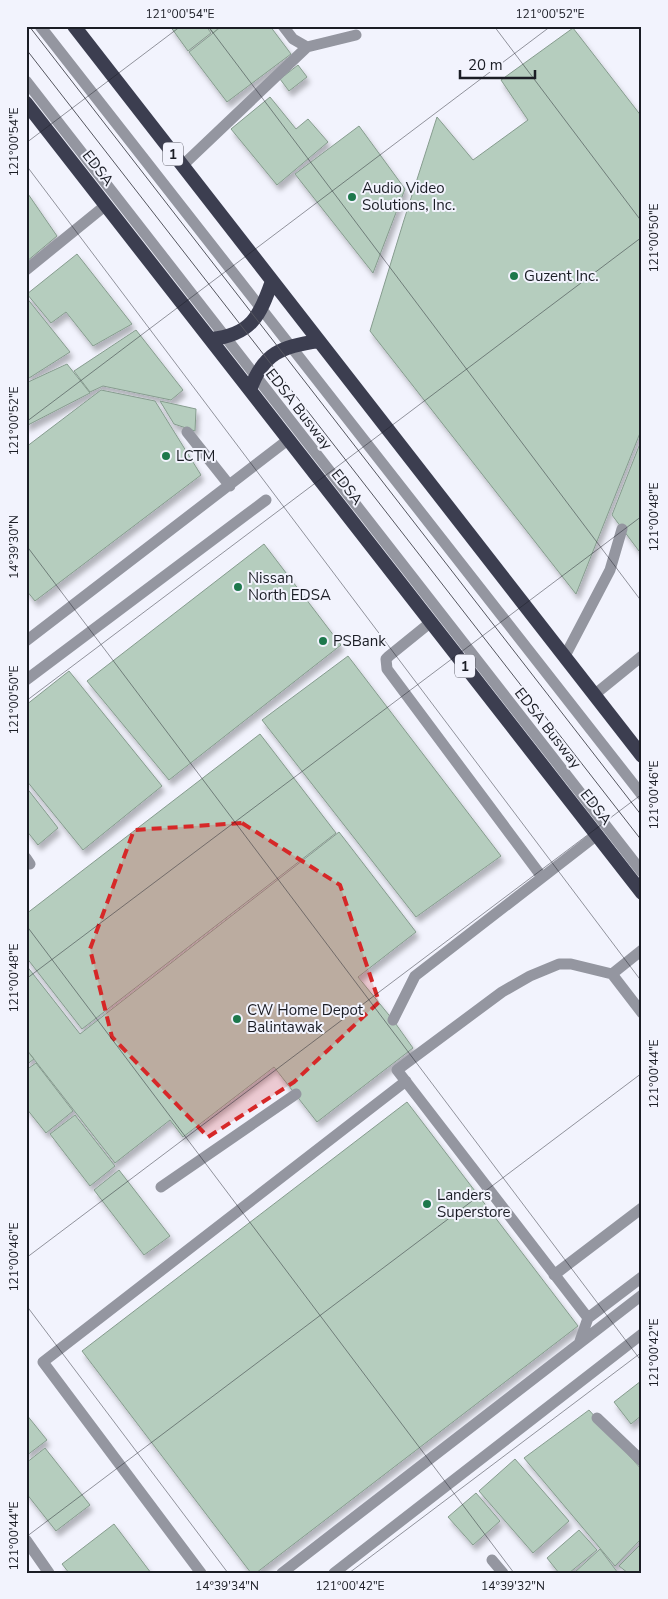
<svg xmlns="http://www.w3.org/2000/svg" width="668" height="1599" font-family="'Nunito Sans',sans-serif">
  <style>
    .building { fill: #b5cdbe; stroke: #869c8e; filter: url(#shadow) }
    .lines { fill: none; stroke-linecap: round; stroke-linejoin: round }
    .service { stroke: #9496a0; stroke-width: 11 }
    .trunk { stroke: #3c3e50; stroke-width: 14 }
    .tram { stroke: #565760; stroke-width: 1 }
    .marked { fill: #d62828; fill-opacity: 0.2; stroke: #d62828; stroke-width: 4; stroke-dasharray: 10 6; stroke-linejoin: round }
    .ticks { fill: none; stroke: #1b1d25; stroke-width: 1; stroke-opacity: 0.45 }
    .poi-dot { fill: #1d784c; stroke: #f2f3fd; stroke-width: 2 }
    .labels { text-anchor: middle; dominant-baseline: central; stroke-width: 4; stroke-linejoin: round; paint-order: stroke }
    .shield { fill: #f2f3fd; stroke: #5c5d66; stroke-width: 1 }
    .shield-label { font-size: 14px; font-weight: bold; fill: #1b1d25 }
    .street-label { font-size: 15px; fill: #1b1d25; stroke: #f2f3fd }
    .poi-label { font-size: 15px; fill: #1b1d25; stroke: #f2f3fd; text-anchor: start }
    .neatline { fill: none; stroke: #1b1d25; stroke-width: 2 }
    .ticks-label { font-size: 12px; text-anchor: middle; fill: #1b1d25 }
  </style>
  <defs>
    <filter id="shadow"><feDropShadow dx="3" dy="5.5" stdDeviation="2.5" flood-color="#0004"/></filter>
  </defs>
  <rect width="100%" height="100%" fill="#f2f3fd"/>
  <path class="building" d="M170 26H206L211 33 188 51Z
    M207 26H221L213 33Z
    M222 26H270L291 54 227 102 189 52Z
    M573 28 642 117V428L576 594 370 331 404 220 437 117 473 160 528 120 501 80Z
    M298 65 307 77 289 91 280 79Z
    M270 97 296 129 308 119 328 142 277 185 231 129Z
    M359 126 405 189 373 273 295 174Z
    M26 191 57 236 26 262Z
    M77 254 132 324 93 346 66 312 51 323 27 294Z
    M26 297 70 352 26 380Z
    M136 330 183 390 171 400 103 386 90 392 74 371Z
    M67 364 90 393 26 426V383Z
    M101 390 155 401 201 475 35 601 26 590V447Z
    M160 401 196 409 195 431 174 424Z
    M641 441 642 442V555L612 515Z
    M264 544 341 645 169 780 87 681Z
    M348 656 501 856 416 917 262 720Z
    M69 671 162 786 83 850 26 780V705Z
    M260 734 336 833 82 1029 26 957V914Z
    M26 787 58 828 38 845 26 830Z
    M339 832 416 932 358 977 393 1020 413 1048 317 1122 274 1067 183 1137 170 1120 115 1163 26 1049V965L80 1034Z
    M26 1049 34 1059 26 1065Z
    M36 1063 73 1111 46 1133 26 1108V1070Z
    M407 1102 578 1326 256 1573H251L82 1351Z
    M75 1115 115 1166 90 1186 50 1134Z
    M119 1170 170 1236 144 1255 94 1190Z
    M641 1381 642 1415 631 1424 614 1402Z
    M589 1410 642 1470V1538L615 1566 524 1458Z
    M26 1414 47 1440 26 1456Z
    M45 1448 90 1505 56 1531 26 1493V1463Z
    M515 1459 569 1521 533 1553 479 1491Z
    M476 1493 500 1521 473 1545 448 1517Z
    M114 1524 151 1573H69L62 1564Z
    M579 1530 597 1550 569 1573H559L547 1558Z
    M642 1543V1573H628L619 1566Z
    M600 1549 618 1573H574Z"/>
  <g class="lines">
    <path class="service" d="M40 26 642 795
      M283 26 293 39 307 47
      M26 81 642 872
      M182 166 307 47 356 35
      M26 270 106 205
      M187 432 230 486
      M431 622 389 656 386 659 387 669 542 877
      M26 641 289 439
      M565 656 610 570 622 529
      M26 680 266 500
      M594 695 642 656
      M26 858 30 864
      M612 974 642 950
      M393 1020 415 976 597 835
      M161 1187 296 1094
      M554 1275 642 1208
      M588 1318 397 1070 502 992 530 976 559 964H571L612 974 642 1013
      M580 1341 588 1318 642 1277
      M597 1418 642 1461
      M26 1540 49 1573
      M492 1560 503 1573
      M201 1573 43 1362 406 1081
      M282 1573 642 1295
      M334 1573 642 1334"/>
    <path class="trunk" d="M74 26 642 756
      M26 103 642 893
      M211 339C251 335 260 316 272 281
      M250 390C263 353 282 346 319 341"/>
    <path class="tram" d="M29 26 642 816
      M26 49 642 841"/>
  </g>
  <path class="marked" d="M242 823 340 885 379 1002 294 1082 208 1137 112 1037 90 949 134 830Z"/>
  <path class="ticks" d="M208 26 642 602M494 26 642 222M26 143 181 26M26 165 642 982M26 422 551 26M26 545 642 1362M26 701 642 237M26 925 514 1573M26 979 642 516M26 1258 642 794M26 1305 228 1573M26 1537 642 1073M349 1573 642 1352"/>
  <g class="poi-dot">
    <circle cx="352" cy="197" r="5"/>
    <circle cx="514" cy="276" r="5"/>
    <circle cx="166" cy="456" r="5"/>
    <circle cx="238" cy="587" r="5"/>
    <circle cx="323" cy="641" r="5"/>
    <circle cx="237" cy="1019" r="5"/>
    <circle cx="427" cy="1204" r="5"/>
  </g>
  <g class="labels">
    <g class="shield">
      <rect x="163" y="142.5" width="20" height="23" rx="4"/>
      <rect x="455" y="654.5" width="20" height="23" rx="4"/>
    </g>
    <g class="shield-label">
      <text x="173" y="154">1</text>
      <text x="465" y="666">1</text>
    </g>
    <g class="street-label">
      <text transform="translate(98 168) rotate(52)">EDSA</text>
      <text transform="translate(299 409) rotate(52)">EDSA Busway</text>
      <text transform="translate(347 487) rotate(52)">EDSA</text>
      <text transform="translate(548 728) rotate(52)">EDSA Busway</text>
      <text transform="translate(596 807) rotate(52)">EDSA</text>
    </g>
    <g class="poi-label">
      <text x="362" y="188">Audio Video<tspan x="362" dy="17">Solutions, Inc.</tspan></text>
      <text x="524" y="276">Guzent Inc.</text>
      <text x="176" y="456">LCTM</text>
      <text x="248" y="578">Nissan<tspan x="248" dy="17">North EDSA</tspan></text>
      <text x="333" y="641">PSBank</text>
      <text x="247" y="1010">CW Home Depot<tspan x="247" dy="17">Balintawak</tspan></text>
      <text x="437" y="1195">Landers<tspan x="437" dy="17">Superstore</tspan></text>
    </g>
  </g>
  <rect width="668" height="1599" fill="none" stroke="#f2f3fd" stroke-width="55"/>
  <path d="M460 70v8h75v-8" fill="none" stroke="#1b1d25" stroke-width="2.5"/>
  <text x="468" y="70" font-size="15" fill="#1b1d25" stroke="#f2f3fd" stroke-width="4" paint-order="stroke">20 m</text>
  <rect x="28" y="28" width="612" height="1544" class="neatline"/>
  <g class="ticks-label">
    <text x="180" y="18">121°00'54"E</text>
    <text x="550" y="18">121°00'52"E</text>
    <text transform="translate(14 142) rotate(-90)" y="4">121°00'54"E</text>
    <text transform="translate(654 238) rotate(-90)" y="4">121°00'50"E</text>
    <text transform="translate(14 421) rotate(-90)" y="4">121°00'52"E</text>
    <text transform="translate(654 517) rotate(-90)" y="4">121°00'48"E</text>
    <text transform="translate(14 547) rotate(-90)" y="4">14°39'30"N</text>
    <text transform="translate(14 700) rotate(-90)" y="4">121°00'50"E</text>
    <text transform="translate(654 795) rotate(-90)" y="4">121°00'46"E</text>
    <text transform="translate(14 978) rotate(-90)" y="4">121°00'48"E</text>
    <text transform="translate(654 1074) rotate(-90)" y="4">121°00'44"E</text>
    <text transform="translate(14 1257) rotate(-90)" y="4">121°00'46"E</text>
    <text transform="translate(654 1353) rotate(-90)" y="4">121°00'42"E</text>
    <text transform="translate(14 1536) rotate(-90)" y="4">121°00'44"E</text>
    <text x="227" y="1590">14°39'34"N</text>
    <text x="350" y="1590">121°00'42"E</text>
    <text x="513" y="1590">14°39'32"N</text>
  </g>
</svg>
